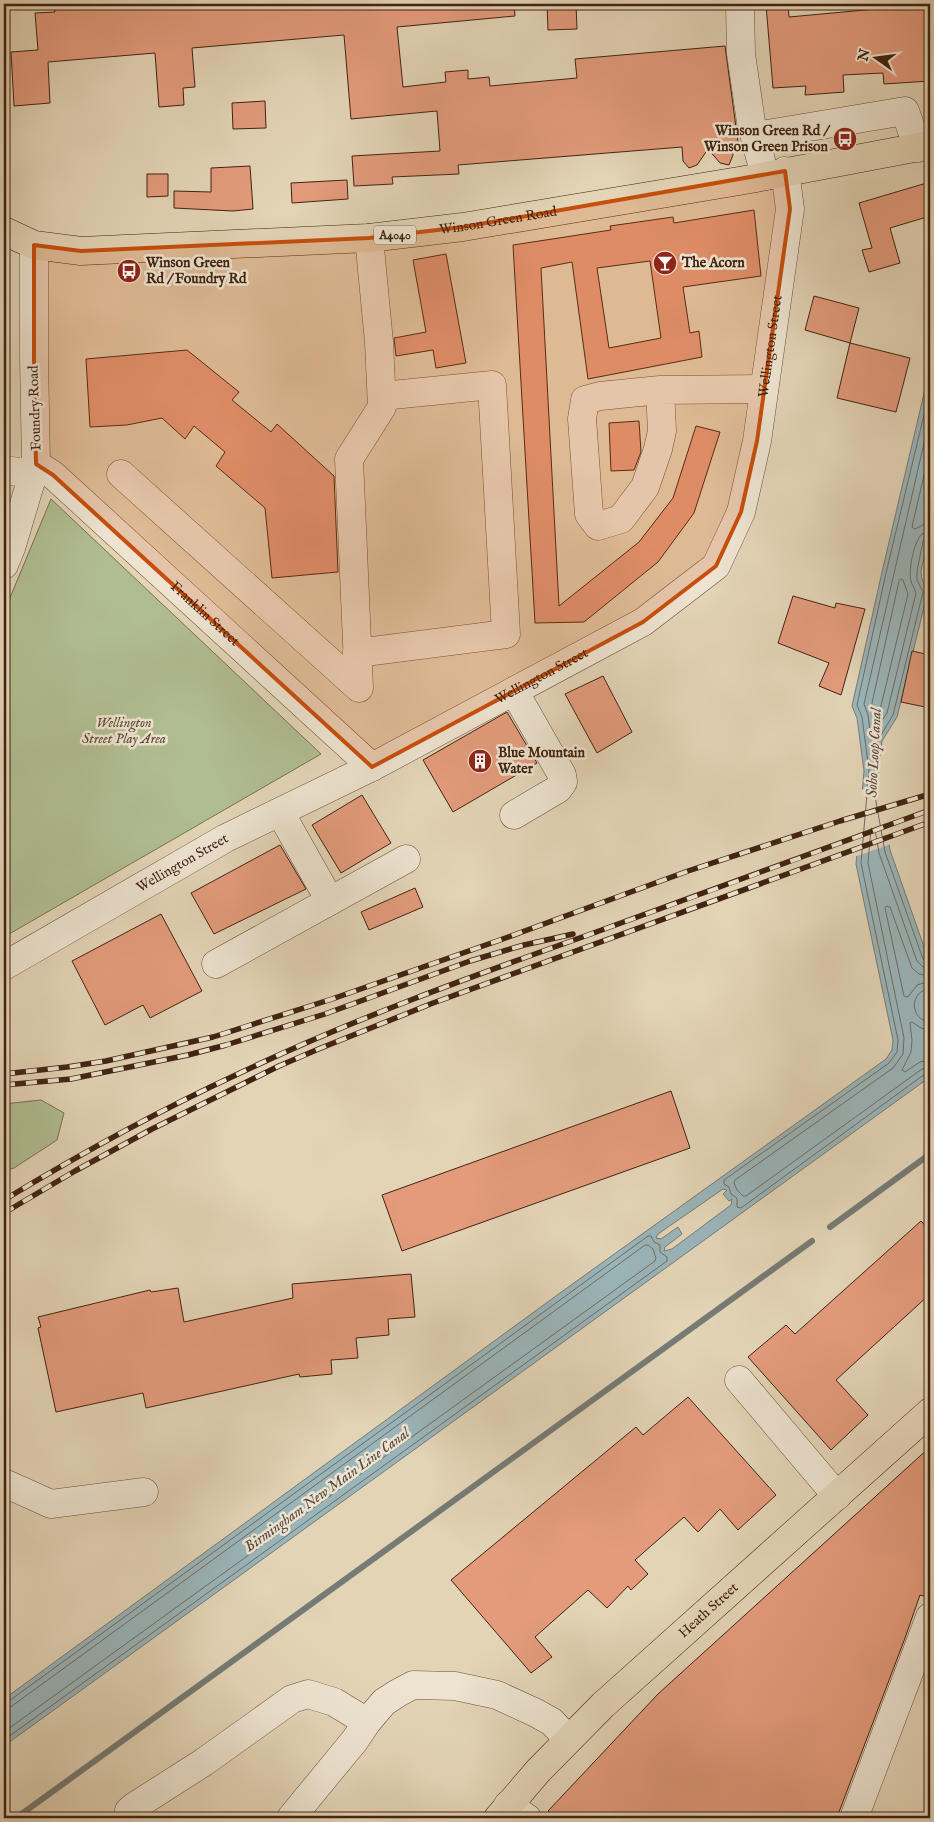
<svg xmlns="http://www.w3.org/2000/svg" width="934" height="1822" font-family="'IM FELL English',serif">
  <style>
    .green { fill: #b0bd91; stroke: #787051 }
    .water { fill: #9ab5ba; stroke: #767b76; fill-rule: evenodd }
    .pier { fill: #e3d4b6 }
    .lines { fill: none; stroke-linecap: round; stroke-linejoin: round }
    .shore { stroke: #6e6c66; stroke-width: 1 }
    .stream { stroke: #767b76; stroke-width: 6 }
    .building { fill: #e39b7c; stroke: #412311; fill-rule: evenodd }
    .minor-casing { stroke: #6a4f3a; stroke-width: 29 }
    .major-casing { stroke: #412311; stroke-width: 29 }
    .minor { stroke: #ede3d0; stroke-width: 28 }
    .major { stroke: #e3d4b6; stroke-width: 28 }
    .rail-casing { stroke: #412311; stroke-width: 5.5 }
    .rail { stroke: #ede3d0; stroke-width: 4; stroke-dasharray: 11; stroke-linecap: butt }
    .marked { fill: #c74e0d; fill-opacity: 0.2; stroke: #c74e0d; stroke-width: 4; stroke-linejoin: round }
    .labels { text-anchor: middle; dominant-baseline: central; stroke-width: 5; stroke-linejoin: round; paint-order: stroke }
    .shield { fill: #ede3d0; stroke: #755d4a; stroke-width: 1 }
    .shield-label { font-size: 12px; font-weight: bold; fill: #412311 }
    .poi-label { font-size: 14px; font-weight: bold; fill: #412311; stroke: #ede3d0; text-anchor: start }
    .street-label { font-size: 14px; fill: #412311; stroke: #ede3d0 }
    .park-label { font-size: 14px; font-style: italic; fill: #5d4a31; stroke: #ede3d0 }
    .water-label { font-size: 15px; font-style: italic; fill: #57483b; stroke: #ede3d0 }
  </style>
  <rect width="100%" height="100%" fill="#e3d4b6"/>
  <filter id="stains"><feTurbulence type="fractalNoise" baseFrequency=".004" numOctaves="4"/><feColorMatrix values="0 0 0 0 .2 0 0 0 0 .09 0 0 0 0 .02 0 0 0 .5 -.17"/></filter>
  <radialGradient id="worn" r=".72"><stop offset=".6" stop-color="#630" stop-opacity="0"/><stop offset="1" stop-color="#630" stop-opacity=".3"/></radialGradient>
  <path class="green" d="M51 499 321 754 4 937V612Z
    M41 1100 64 1113 57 1140 14 1168 4 1171V1104Z"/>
  <path class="water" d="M930 368V533L921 571 922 579 928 591 897 717 882 741 879 764 878 785 890 850 930 964V999L924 1006 930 1013V1077L4 1746V1699L560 1293 886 1059 892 1050 893 1040 856 864 864 771 857 718 852 706 882 572ZM723 1189 727 1190 723 1194 729 1201 732 1199 731 1205 672 1249 664 1251 665 1247 682 1234 678 1227 661 1239 656 1238 658 1234Z"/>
  <path class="pier" d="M881 782 891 844 854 857 859 791Z"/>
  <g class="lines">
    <path class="shore" d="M930 390 886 573 857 705 862 717 869 771 861 863 898 1040 897 1052 889 1063 724 1180V1184L729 1187 731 1194 737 1198V1207L741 1208 925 1074 930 1073
      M930 417 864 704 868 715 870 731 872 733 874 732 887 713 916 593C915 589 912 585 911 581 908 571 914 541 922 534L930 531
      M930 449 912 527 915 529 923 525 930 524
      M930 538H926L923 541 917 571V580L923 592 893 715 878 740 874 763 873 785 885 852 923 959 926 962 930 963
      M901 579 903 580 908 594 880 710 876 712 872 703 899 581Z
      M930 969 923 967 917 961 879 853 875 830 871 828 868 863 904 1038 903 1054 893 1068 735 1180 734 1183 737 1190 743 1196H746L922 1069 930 1067
      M930 976 919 974 912 968 890 907 886 906 885 908 904 996 908 997 917 985 930 981
      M930 989C909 990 909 1020 930 1022
      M930 1030 921 1028 912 1022 910 1023 912 1040 911 1052 902 1070 905 1072 920 1062 930 1060
      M4 1702 9 1701 648 1236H651L654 1242 660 1245V1252L667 1257V1261L4 1740
      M4 1709 12 1706 645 1245H648L653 1249 656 1258 655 1261 4 1732"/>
    <path class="stream" d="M830 1227 930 1154
      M16 1818 812 1241"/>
  </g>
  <path class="building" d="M54 4H74V6L101 4H514L515 16 397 27 403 87 446 82 445 72 468 70V79L489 77 490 86 577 78 575 59 725 46 738 142 730 143 733 155 729 165 720 163 708 149 697 165 689 168 683 161 682 147 458 165 459 174 392 177 393 184 354 186 352 156 440 151 437 111 351 119 344 35 192 48 195 87 183 88 184 105 159 107 155 53 48 62 50 103 14 106 11 52 38 50 35 13 55 12Z
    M547 4H576L577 29 548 30Z
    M788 4 789 17 930 4V81L884 84 883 73 843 75 844 92 805 95 806 86 773 88 766 5Z
    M265 101 266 128 233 129 232 103Z
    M250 166 253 209 233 211 174 208V191L211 192V168Z
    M147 174H168V196L147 197Z
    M347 180 348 199 292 203 291 183Z
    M930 182V216L890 228 900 263 869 272 862 250 872 248 859 203Z
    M754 210 761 276 683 287 690 333 699 331 702 357 588 379 572 262 541 268 559 606 639 542 673 498 696 426 720 432 694 513 658 562 584 622 535 623 513 245 611 230 610 226 673 217 674 223ZM650 261 661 338 609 348 597 268Z
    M446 254 466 363 436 368 433 350 396 356 394 338 426 332 413 260Z
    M814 296 859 308 850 343 805 330Z
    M850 343 910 358 896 412 837 398Z
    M187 350 239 392 232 400 271 432 277 424 334 476 338 572 272 578 265 508 216 466 225 452 194 426 185 439 162 418 127 425 90 427 86 359Z
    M639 421 641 452 634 470 611 471 609 423Z
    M793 596 835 608 836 603 865 609 841 695 819 686 829 663 778 643Z
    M912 651 930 655V708L901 702Z
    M603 676 632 732 597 753 565 694Z
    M507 712 537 763 453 812 423 760Z
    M362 795 391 843 341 873 312 825Z
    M280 845 306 889 214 934 191 893Z
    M415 888 423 907 369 930 361 912Z
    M161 914 202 991 150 1018 143 1005 105 1025 72 961Z
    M671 1091 690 1148 402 1251 382 1195Z
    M921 1221 930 1231V1294L836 1380 868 1415 831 1450 748 1357 786 1325 795 1334Z
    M411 1274 415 1317 388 1319 389 1335 356 1338 358 1358 331 1360 332 1374 300 1377 299 1374 146 1408 143 1393 56 1412 38 1328 41 1327 38 1317 150 1290 151 1292 178 1288 184 1322 293 1298 292 1284Z
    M688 1397 776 1495 738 1530 720 1509 698 1532 684 1517 635 1560 648 1574 631 1590 628 1586 607 1608 588 1590 535 1637 552 1657 531 1673 451 1580 636 1427 643 1435Z
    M930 1447V1598L920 1595 905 1638 839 1812V1818H558L548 1811 658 1694Z"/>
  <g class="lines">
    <g class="minor-casing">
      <g id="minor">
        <path d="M740 4 741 54 751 122 765 176"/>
        <path d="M755 136 905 111 918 148"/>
        <path d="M660 390 600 396 585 400 582 419 589 514 598 526 621 519 645 487 658 449 662 431 660 390 764 389"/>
        <path id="s1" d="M36 464 53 475 372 767"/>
        <path d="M4 470 34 474"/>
        <path d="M121 474 359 688 349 459 382 407 379 342 369 238"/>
        <path d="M4 565 11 548 36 464 34 359V245"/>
        <path d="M357 653 506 634 492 385 382 396"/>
        <path d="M514 691 562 775 563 782 558 789 514 815"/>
        <path d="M280 812 330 901"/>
        <path d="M216 964 406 859"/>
        <path id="s2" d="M4 966 226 838 372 767 643 622 716 566 741 512 757 441 790 209 785 171"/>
        <path d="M739 1380 837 1496"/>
        <path d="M4 1483 51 1504 144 1492"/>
        <path d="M508 1805 527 1818"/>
        <path d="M133 1818 129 1811 135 1806 204 1762 292 1699 308 1694 334 1702 367 1722 384 1702 398 1693 413 1685 455 1686 497 1695 536 1713 552 1722 568 1739"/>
        <path d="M291 1818 355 1740 367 1722"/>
        <path d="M854 1818 930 1617"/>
      </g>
    </g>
    <g class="major-casing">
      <g id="major">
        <path id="s3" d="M4 231 34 245 81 251 369 238 463 227 745 180 930 145"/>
        <path id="s4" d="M498 1818 538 1771 603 1705 930 1412"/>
      </g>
    </g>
    <use href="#minor" class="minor"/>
    <use href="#major" class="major"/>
    <g class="rail-casing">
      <path id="rail" d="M4 1074 67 1067 106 1061 213 1037 332 999 500 940 688 871 840 821 930 794
        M4 1085 71 1079 188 1055 226 1045 325 1014 470 961 524 945 573 934
        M4 1200C80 1154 158 1111 240 1073 353 1019 470 977 588 935 702 894 816 852 930 810
        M4 1213 75 1171 152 1129 279 1066 321 1048 433 1003 930 822"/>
    </g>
    <use href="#rail" class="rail"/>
  </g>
  <path class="marked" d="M785 171 790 209 757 441 741 512 716 566 643 622 372 767 53 475 36 464 34 359V245L81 251 369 238 463 227Z"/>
  <defs>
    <g id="bus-disc" transform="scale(1.25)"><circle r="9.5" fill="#8f2418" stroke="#ede3d0"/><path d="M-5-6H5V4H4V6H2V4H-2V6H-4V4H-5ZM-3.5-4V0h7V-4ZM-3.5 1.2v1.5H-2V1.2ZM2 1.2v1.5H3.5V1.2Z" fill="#fff"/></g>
    <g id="bar-disc" transform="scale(1.25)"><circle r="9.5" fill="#8f2418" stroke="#ede3d0"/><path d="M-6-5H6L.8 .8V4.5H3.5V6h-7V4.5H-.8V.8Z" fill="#fff"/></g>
    <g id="building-disc" transform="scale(1.25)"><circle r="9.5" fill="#8f2418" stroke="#ede3d0"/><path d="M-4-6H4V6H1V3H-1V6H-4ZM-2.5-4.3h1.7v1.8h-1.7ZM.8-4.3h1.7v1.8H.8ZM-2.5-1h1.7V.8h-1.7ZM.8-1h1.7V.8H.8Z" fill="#fff"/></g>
  </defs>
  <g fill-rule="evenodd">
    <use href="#bus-disc" x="845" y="139"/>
    <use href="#bar-disc" x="665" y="263"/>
    <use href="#bus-disc" x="129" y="271"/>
    <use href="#building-disc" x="480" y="761"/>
  </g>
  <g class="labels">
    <rect class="shield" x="374" y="225.5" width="42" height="19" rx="4"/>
    <g class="shield-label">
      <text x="395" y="235">A4040</text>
    </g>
    <g class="poi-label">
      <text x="828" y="131" text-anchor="end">Winson Green Rd /<tspan x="828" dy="16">Winson Green Prison</tspan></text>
      <text x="146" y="263">Winson Green<tspan x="146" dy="16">Rd / Foundry Rd</tspan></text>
      <text x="682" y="263">The Acorn</text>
      <text x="498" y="753">Blue Mountain<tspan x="498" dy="16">Water</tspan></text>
    </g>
    <g class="street-label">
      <text stroke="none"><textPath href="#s3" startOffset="499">Winson Green Road</textPath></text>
      <text stroke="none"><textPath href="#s2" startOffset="1046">Wellington Street</textPath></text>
      <text transform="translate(35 408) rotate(-92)">Foundry Road</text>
      <text stroke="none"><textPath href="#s1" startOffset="226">Franklin Street</textPath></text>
      <text stroke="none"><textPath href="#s2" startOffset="611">Wellington Street</textPath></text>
      <text stroke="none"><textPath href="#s2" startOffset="206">Wellington Street</textPath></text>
      <text stroke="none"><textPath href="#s4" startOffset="296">Heath Street</textPath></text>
    </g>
    <g class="park-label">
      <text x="124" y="723">Wellington<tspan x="124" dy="16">Street Play Area</tspan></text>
    </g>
    <g class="water-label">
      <text transform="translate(874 753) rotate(-87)">Soho Loop Canal</text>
      <text transform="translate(327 1490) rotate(-36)">Birmingham New Main Line Canal</text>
    </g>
  </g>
  <rect width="934" height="1822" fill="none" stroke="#e3d4b6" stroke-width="20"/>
  <rect x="5" y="5" width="924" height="1812" fill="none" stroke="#412311" stroke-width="2.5"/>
  <rect x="10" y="10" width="914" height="1802" fill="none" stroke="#412311"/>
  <g transform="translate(876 58) rotate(284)" stroke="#ede3d0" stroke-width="4" paint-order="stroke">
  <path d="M0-4L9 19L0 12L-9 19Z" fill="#412311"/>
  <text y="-8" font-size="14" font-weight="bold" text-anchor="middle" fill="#412311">N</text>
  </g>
  <rect width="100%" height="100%" filter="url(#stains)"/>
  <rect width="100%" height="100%" fill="url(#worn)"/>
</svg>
